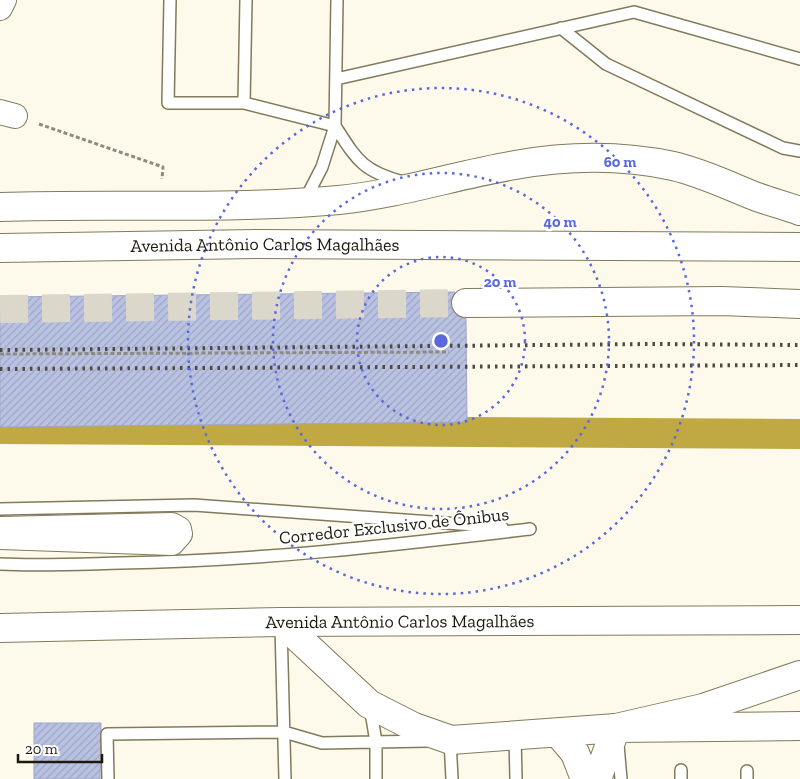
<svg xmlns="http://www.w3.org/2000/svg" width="800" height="779" font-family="'Zilla Slab',serif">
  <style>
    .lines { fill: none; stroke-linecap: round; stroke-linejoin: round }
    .canal { stroke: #c0a843; stroke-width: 30 }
    .building { fill: url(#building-hatch); stroke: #9fa7c7 }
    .highway-tunnel { stroke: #dbd8cb; stroke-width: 28; stroke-dasharray: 28 14; stroke-linecap: butt }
    .lane-casing { stroke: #827a5a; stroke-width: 14 }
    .street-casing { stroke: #827a5a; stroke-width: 26 }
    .secondary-casing { stroke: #827a5a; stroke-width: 30 }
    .primary-casing { stroke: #827a5a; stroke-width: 30 }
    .highway-casing { stroke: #827a5a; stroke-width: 30 }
    .path { stroke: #8e8b7e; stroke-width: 3; stroke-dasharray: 4 2.5; stroke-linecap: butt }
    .lane { stroke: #fff; stroke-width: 11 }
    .street { stroke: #fff; stroke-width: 24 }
    .secondary { stroke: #fff; stroke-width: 28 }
    .primary { stroke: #fff; stroke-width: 28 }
    .highway { stroke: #fff; stroke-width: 28 }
    .rail { stroke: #4e4b3e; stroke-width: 4; stroke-dasharray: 2.5 5; stroke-linecap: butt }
    .ring { fill: none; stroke: #5a68df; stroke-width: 2.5; stroke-dasharray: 2.5 5 }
    .labels { text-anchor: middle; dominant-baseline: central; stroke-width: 5; stroke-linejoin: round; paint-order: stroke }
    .street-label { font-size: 18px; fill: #1d1a0d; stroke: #fff }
    .centre { fill: #5a68df; stroke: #fff; stroke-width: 2.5 }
    .ring-label { font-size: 15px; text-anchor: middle; font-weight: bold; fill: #5a68df; stroke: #fff; stroke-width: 5; stroke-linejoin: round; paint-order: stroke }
  </style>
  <defs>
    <pattern id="building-hatch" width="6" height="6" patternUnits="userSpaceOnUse" patternTransform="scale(1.25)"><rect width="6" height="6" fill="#bac2e3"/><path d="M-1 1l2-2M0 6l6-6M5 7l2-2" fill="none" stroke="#9fa6c2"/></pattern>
  </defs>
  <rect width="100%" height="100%" fill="#fdfaec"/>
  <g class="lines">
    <path class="canal" d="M0 429 800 434"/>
  </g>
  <path class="building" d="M455 292 450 303 452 310 458 316 466 319 467 422 0 427V297Z
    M34 723H101L100 779H34Z"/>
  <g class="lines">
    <path class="highway-tunnel" d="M0 309 466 303"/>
    <g class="lane-casing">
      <path id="lane" d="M170 0 168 103H244L335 126C357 160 362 171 403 182
        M561 28 606 64 783 148 800 151
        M336 79 634 12 800 59
        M244 103 246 0
        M305 200 322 167 335 126 337 0
        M0 509 194 505 502 527
        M0 564C40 566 81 564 121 563 259 561 394 545 530 529
        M281 626 285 779
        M370 706 376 742V779
        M515 736 516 779
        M450 740 452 779
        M618 745 621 779
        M108 779 107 734 284 732 322 743 427 741
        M681 779V770
        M747 779V771"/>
    </g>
    <g class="street-casing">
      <path id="street" d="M0 8 4 0
        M0 112 15 116
        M0 529 172 525 179 529 180 534 172 543 0 537"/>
    </g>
    <g class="secondary-casing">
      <path id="secondary" d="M0 207C113 203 226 210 339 200 399 194 456 175 515 165 566 156 622 155 673 166 703 173 729 186 757 197 771 202 786 206 800 211
        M559 734 575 753 585 779
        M451 740 616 728 800 726
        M597 779 616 728"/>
    </g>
    <g class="primary-casing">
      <g id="primary">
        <path id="s1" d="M0 248 257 244 800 247"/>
      </g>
    </g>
    <g class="highway-casing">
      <g id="highway">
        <path d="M466 303 722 301 800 304"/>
        <path d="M281 622 369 704 414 727 451 740"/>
        <path id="s2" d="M0 628 281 622 800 620"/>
        <path d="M616 728 703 708 800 675"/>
      </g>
    </g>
    <path class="path" d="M39 124 163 167 162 179
      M0 354 449 352"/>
    <use href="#lane" class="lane"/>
    <use href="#street" class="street"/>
    <use href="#secondary" class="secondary"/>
    <use href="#primary" class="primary"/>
    <use href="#highway" class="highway"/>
    <path class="rail" d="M0 350 652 344 800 345
      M0 369 800 365"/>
  </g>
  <g class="ring">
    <circle cx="441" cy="341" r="84"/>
    <circle cx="441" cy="341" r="168"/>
    <circle cx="441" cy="341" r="253"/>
  </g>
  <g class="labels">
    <g class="street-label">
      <text stroke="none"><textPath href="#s1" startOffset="265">Avenida Antônio Carlos Magalhães</textPath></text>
      <text transform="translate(394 526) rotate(-6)">Corredor Exclusivo de Ônibus</text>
      <text stroke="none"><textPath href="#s2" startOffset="400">Avenida Antônio Carlos Magalhães</textPath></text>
    </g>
  </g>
  <circle cx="441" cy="341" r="8" class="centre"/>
  <g class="ring-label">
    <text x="620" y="167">60 m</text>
    <text x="560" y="227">40 m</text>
    <text x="500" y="287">20 m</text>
  </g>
  <path d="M18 754v8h84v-8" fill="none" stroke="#1d1a0d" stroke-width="2.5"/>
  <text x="25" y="754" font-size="15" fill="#1d1a0d" stroke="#ffffff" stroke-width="4" paint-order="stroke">20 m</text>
</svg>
